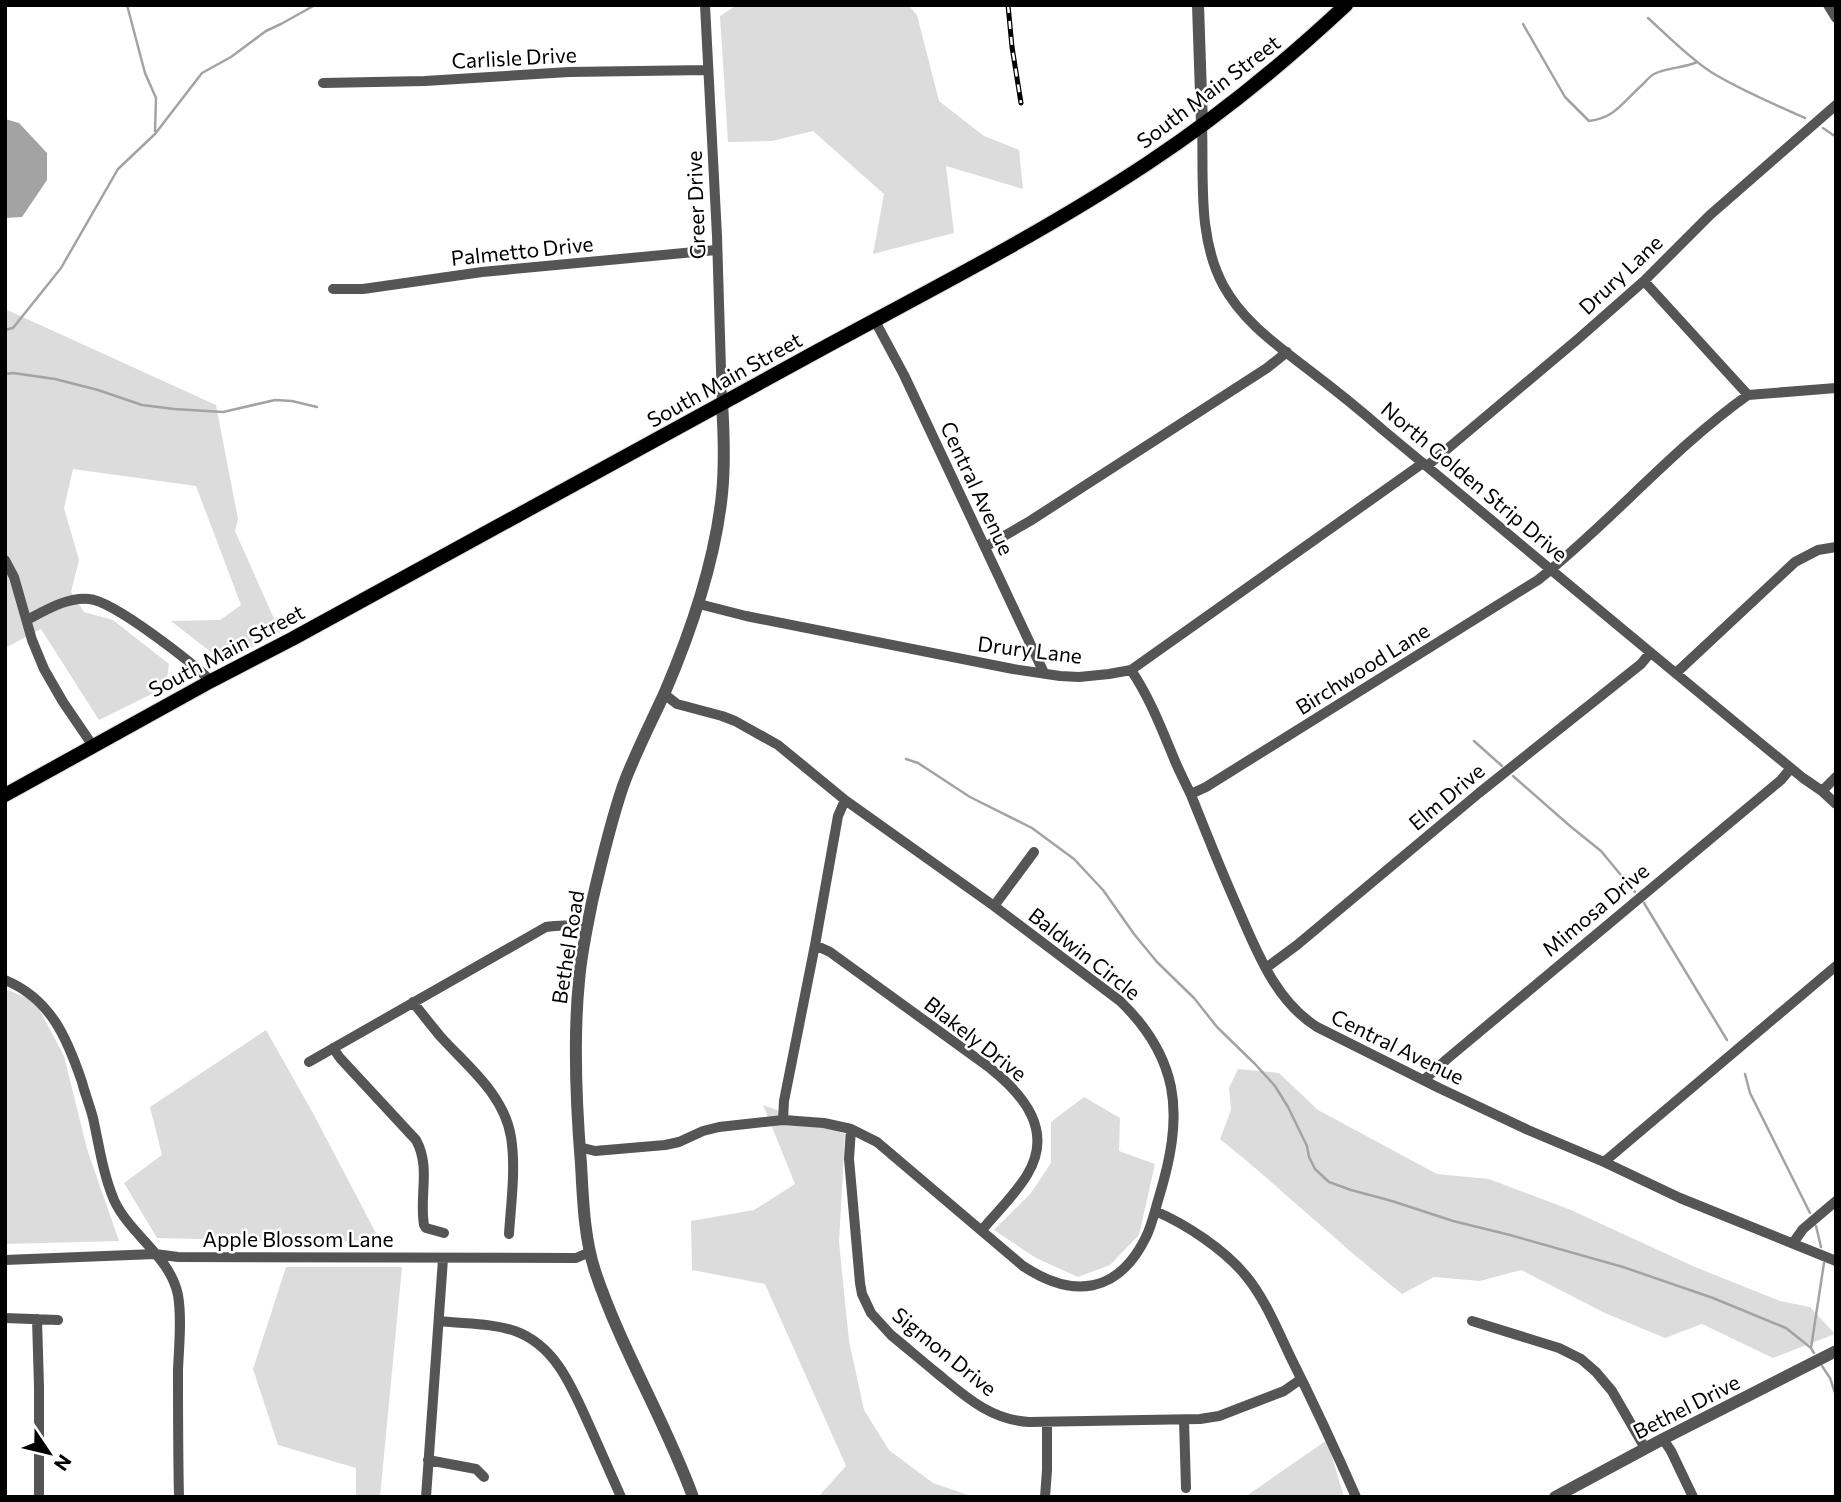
<svg xmlns="http://www.w3.org/2000/svg" width="1841" height="1502" font-family="Commissioner,sans-serif">
  <style>
    .green { fill: #dcdcdc }
    .water { fill: #a3a3a3 }
    .lines { fill: none; stroke-linecap: round; stroke-linejoin: round }
    .stream { stroke: #a3a3a3; stroke-width: 2.5 }
    .primary-casing { stroke: #dbdbdb; stroke-width: 16 }
    .minor { stroke: #555; stroke-width: 10 }
    .tertiary { stroke: #555; stroke-width: 12 }
    .primary { stroke: #000; stroke-width: 14 }
    .rail-casing { stroke: #000; stroke-width: 5 }
    .rail { stroke: #fff; stroke-width: 2.5; stroke-dasharray: 8; stroke-linecap: butt }
    .labels { text-anchor: middle; dominant-baseline: central; stroke-width: 5; stroke-linejoin: round; paint-order: stroke }
    .street-label { font-size: 21px; fill: #000; stroke: #fff }
  </style>
  <rect width="100%" height="100%" fill="#fff"/>
  <path class="green" d="M737 5H908L917 15 939 101 984 136 1019 150 1023 189 946 166 954 233 873 254 884 194 813 131 772 141 728 142 720 16Z
    M5 309 216 405 238 519 235 531 280 632 242 653H212L171 621 220 620 241 605 196 486 73 469 64 508 79 560 71 592 84 612 113 620 169 664 166 687 99 720 41 629 5 648Z
    M5 989 35 1001 64 1056 87 1149 119 1241 5 1244Z
    M266 1030 314 1115 379 1239 329 1242 157 1238 124 1183 162 1155 150 1107Z
    M1238 1069 1279 1073 1318 1110 1437 1174 1489 1179 1571 1210 1695 1267 1780 1301 1810 1307 1835 1334 1773 1358 1702 1324 1665 1338 1605 1313 1521 1270 1480 1281 1434 1277 1402 1294C1340 1245 1282 1189 1220 1139L1231 1110 1229 1088Z
    M1084 1097 1120 1118 1119 1151 1155 1164 1139 1235 1110 1265 1078 1277 1036 1258 994 1230 1031 1193 1051 1163V1122Z
    M763 1105 845 1134 839 1242 849 1341 864 1410 889 1450 933 1483 974 1497H818L846 1466 765 1284 692 1270 691 1221 754 1210 795 1184Z
    M286 1267H402L380 1497H356V1468L278 1445 253 1369Z
    M1327 1440 1344 1497H1245Z"/>
  <path class="water" d="M5 119 19 123 47 153V180L22 217 5 218Z"/>
  <g class="lines">
    <path class="stream" d="M127 5 145 73 156 98 155 131
      M1502 5 1504 6
      M1648 18C1668 36 1688 57 1711 72 1740 90 1774 104 1805 118
      M1523 24 1565 97 1589 121C1615 118 1623 102 1642 85 1645 82 1650 76 1654 74 1665 68 1684 68 1697 62
      M1823 128 1836 137
      M5 330 13 328 61 268 118 169 155 134 202 73 231 57 266 31 281 24 315 5
      M5 374 13 373 55 379 98 390 142 405 174 409 223 412 275 400 292 401 317 407
      M1474 741 1502 766
      M906 759 918 763 970 797 1032 828 1074 859 1103 890 1134 934 1157 962 1194 998 1217 1027 1255 1064 1275 1086 1288 1107 1307 1146 1309 1157 1315 1169 1329 1182 1351 1190 1392 1201 1453 1221 1510 1235 1623 1267 1713 1298 1786 1328 1811 1348 1814 1353
      M1513 776 1570 826 1601 851 1635 892
      M1644 903 1727 1040
      M1745 1074 1750 1093 1810 1213
      M1816 1226 1821 1247
      M1811 1348 1824 1263
      M1822 1366 1830 1378 1836 1396"/>
    <g class="primary-casing">
      <path id="primary" d="M5 795 211 681 292 639C465 544 639 448 814 353 926 292 1041 234 1148 163 1218 117 1284 63 1346 5"/>
    </g>
    <path class="minor" d="M705 5 717 236 722 403
      M1828 5 1836 18
      M323 83 425 81 569 72 707 70
      M1202 124C1204 178 1197 236 1223 285 1243 322 1277 345 1309 370 1334 389 1359 409 1383 430 1523 546 1662 663 1803 778L1822 791 1836 804
      M1644 281 1748 395 1836 388
      M333 289H363L482 272 716 250
      M875 321 904 375 1044 673
      M1427 466 1578 339 1644 281 1710 215 1836 105
      M985 547 1030 521 1267 368 1287 352
      M5 560 14 577 32 640 44 669 63 702 93 746
      M699 604 746 616 1013 669 1060 676 1079 677 1109 674 1131 670 1423 463
      M27 620C46 610 67 597 89 599 114 601 191 662 211 681
      M1131 670C1150 698 1162 730 1175 761 1180 773 1186 784 1191 795 1206 832 1220 868 1236 904 1256 949 1274 1000 1317 1027L1439 1088 1528 1130 1604 1162 1680 1198 1836 1261
      M1676 673 1795 562 1818 550 1836 547
      M1822 791 1836 777
      M1191 794 1206 787 1538 580C1611 522 1672 449 1748 395
      M994 906 1034 852
      M815 945 830 952 990 1068C1024 1095 1054 1131 1027 1175 1015 1195 997 1212 982 1230
      M1266 968 1297 945 1479 793 1641 664 1650 653
      M5 980C51 999 67 1038 82 1082 85 1094 90 1106 93 1118 99 1145 103 1174 114 1200 130 1235 170 1256 178 1295 182 1319 179 1345 178 1370 178 1412 178 1454 179 1497
      M413 1002C422 1014 431 1025 440 1036 467 1066 504 1094 511 1137 516 1168 511 1203 509 1234
      M333 1048 340 1058 416 1140C431 1167 419 1196 424 1225L426 1228 444 1233
      M309 1062 546 927C561 924 575 927 588 923
      M1424 1080 1447 1059 1781 780 1791 768
      M783 1120 784 1101 815 945 838 816 845 800
      M851 1129 849 1159 860 1283 862 1294 871 1313 891 1335C907 1348 922 1361 938 1374 966 1397 991 1420 1029 1422L1200 1419 1219 1416 1284 1391 1301 1379
      M579 1147 595 1151 665 1145 679 1142 703 1131 719 1127 783 1120 824 1123 851 1129 877 1142 1023 1266C1073 1299 1118 1294 1146 1237 1152 1225 1155 1210 1159 1197 1170 1161 1178 1123 1171 1087 1164 1053 1144 1024 1120 1001L994 906 845 800 778 745 735 721 722 716 677 704 664 694
      M1604 1162 1836 966
      M1155 1211C1186 1224 1225 1250 1246 1276 1265 1299 1277 1329 1290 1356 1313 1402 1335 1449 1356 1497
      M1793 1243 1803 1229 1836 1201
      M5 1260 155 1254 178 1257 576 1258 590 1252
      M5 1318 58 1320
      M37 1319 39 1387V1497
      M440 1321C465 1324 491 1323 515 1331 557 1346 573 1390 590 1427 600 1450 611 1474 621 1497
      M1472 1321 1559 1348 1581 1359 1596 1372 1612 1391 1645 1448
      M1184 1420 1186 1488
      M1663 1439 1671 1451 1693 1497
      M428 1460 476 1469 484 1477
      M426 1497 443 1259
      M1045 1497 1047 1470V1422"/>
    <path class="tertiary" d="M1198 5 1202 124
      M693 1497C665 1420 621 1349 595 1271 584 1237 583 1199 581 1164 576 1103 573 1041 579 981 581 954 587 928 592 902 601 863 610 824 623 786 635 753 651 723 665 692 692 629 715 562 722 494 725 464 724 434 722 403
      M1555 1497 1663 1439 1836 1351"/>
    <use href="#primary" class="primary"/>
    <g class="rail-casing">
      <path id="rail" d="M1008 5 1012 47 1021 103"/>
    </g>
    <use href="#rail" class="rail"/>
  </g>
  <g class="labels">
    <g class="street-label">
      <text transform="translate(514 57) rotate(-3)">Carlisle Drive</text>
      <text transform="translate(1208 91) rotate(-37)">South Main Street</text>
      <text transform="translate(695 205) rotate(-92)">Greer Drive</text>
      <text transform="translate(522 250) rotate(-6)">Palmetto Drive</text>
      <text transform="translate(1620 274) rotate(-43)">Drury Lane</text>
      <text transform="translate(724 379) rotate(-29)">South Main Street</text>
      <text transform="translate(1475 481) rotate(40)">North Golden Strip Drive</text>
      <text transform="translate(978 488) rotate(65)">Central Avenue</text>
      <text transform="translate(1030 649) rotate(7)">Drury Lane</text>
      <text transform="translate(226 650) rotate(-28)">South Main Street</text>
      <text transform="translate(1362 668) rotate(-32)">Birchwood Lane</text>
      <text transform="translate(1446 796) rotate(-40)">Elm Drive</text>
      <text transform="translate(1595 909) rotate(-40)">Mimosa Drive</text>
      <text transform="translate(567 947) rotate(-81)">Bethel Road</text>
      <text transform="translate(1085 953) rotate(38)">Baldwin Circle</text>
      <text transform="translate(976 1038) rotate(38)">Blakely Drive</text>
      <text transform="translate(1398 1046) rotate(26)">Central Avenue</text>
      <text x="298" y="1238">Apple Blossom Lane</text>
      <text transform="translate(945 1351) rotate(39)">Sigmon Drive</text>
      <text transform="translate(1686 1406) rotate(-27)">Bethel Drive</text>
    </g>
  </g>
  <rect width="1841" height="1502" fill="none" stroke="#000000" stroke-width="14"/>
  <g transform="translate(49 1453) rotate(125)" stroke="#ffffff" stroke-width="5" paint-order="stroke">
  <path d="M0-5L12 26L0 18L-12 26Z" fill="#000000"/>
  <text y="-10" font-size="19" font-weight="bold" text-anchor="middle" fill="#000000">N</text>
  </g>
</svg>
